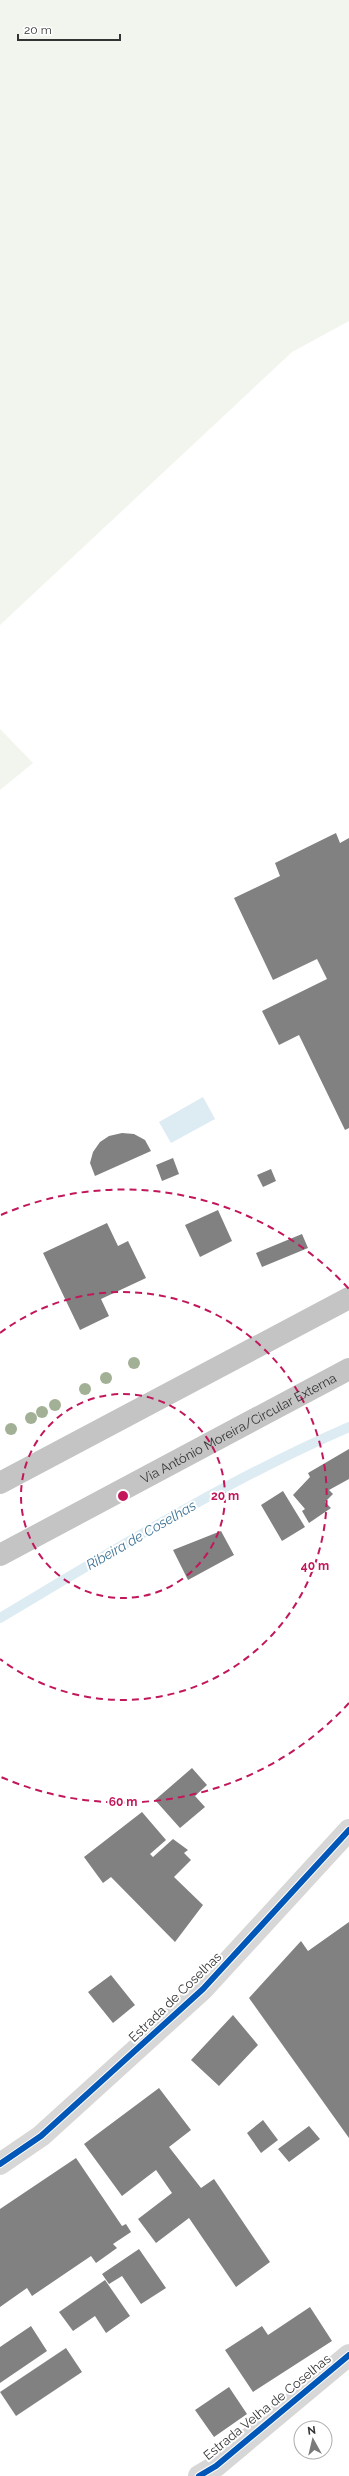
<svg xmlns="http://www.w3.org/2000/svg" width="349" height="2476" font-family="Raleway,sans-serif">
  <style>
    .green { fill: #f1f5ed }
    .water { fill: #ddebf3 }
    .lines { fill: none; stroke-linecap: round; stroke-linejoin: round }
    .stream { stroke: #ddebf3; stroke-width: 10 }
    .building { fill: #818181 }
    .minor { stroke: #d7d7d7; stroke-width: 22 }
    .highway { stroke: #c4c4c4; stroke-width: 22 }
    .cycleway-casing { stroke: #fff; stroke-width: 8 }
    .cycleway { stroke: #0057b8; stroke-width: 6 }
    .tree { fill: #a2b095 }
    .ring { fill: none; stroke: #c2185b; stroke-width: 2; stroke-dasharray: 7 5 }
    .labels { text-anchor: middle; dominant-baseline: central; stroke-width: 4; stroke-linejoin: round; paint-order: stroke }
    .street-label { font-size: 13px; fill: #333; stroke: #fff }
    .water-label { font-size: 14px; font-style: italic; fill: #3f7597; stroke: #fff }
    .centre { fill: #c2185b; stroke: #fff; stroke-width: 2 }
    .ring-label { font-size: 12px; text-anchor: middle; font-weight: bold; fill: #c2185b; stroke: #fff; stroke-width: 4; stroke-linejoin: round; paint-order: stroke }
  </style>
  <rect width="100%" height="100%" fill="#fff"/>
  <path class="green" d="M0 0H349V321L292 352 0 625Z
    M0 729 33 763 0 790Z"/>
  <path class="water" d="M203 1097 215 1119 171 1143 159 1122Z"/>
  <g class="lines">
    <path class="stream" d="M0 1618C114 1550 227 1480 349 1427"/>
  </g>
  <path class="building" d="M336 833 340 843 349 838V1128L345 1130 299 1035 279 1045 262 1011 327 979 317 959 273 980 234 898 280 876 275 863Z
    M122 1133 134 1134 145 1140 151 1151 95 1176 90 1163 93 1152 100 1142 109 1136Z
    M173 1158 179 1174 162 1181 156 1165Z
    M271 1169 276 1181 263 1187 257 1175Z
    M218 1210 232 1241 200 1257 185 1225Z
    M107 1223 118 1246 128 1241 146 1278 101 1299 109 1316 80 1330 43 1253Z
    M302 1234 308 1248 262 1267 256 1253Z
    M349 1449V1479L329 1490 333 1494 325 1502 331 1508 309 1523 302 1511 305 1509 293 1495 310 1477 308 1473Z
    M283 1491 305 1527 282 1541 261 1505Z
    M221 1531 234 1555 188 1580 173 1550Z
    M192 1768 207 1785 195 1796 205 1807 180 1828 155 1800Z
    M142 1812 166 1840 150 1854 153 1857 173 1839 188 1850 184 1853 191 1860 174 1877 203 1905 175 1942 111 1877 103 1883 84 1857Z
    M349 1922V2138L249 1998 301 1941 308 1951Z
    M111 1975 135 2005 113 2023 88 1992Z
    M233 2015 258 2045 219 2086 191 2060Z
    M159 2088 191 2130 169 2147 201 2188 214 2179 270 2262 236 2287 189 2218 156 2243 138 2219 172 2193 156 2170 122 2196 84 2144Z
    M263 2120 278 2140 261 2153 247 2133Z
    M309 2126 320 2139 289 2162 278 2149Z
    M76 2158 122 2226 126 2224 131 2232 113 2244 117 2248 96 2263 91 2256 32 2296 27 2288 0 2307V2209Z
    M139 2249 166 2288 141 2304 122 2276 109 2284 102 2274Z
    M105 2280 130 2316 106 2333 95 2316 73 2331 59 2312Z
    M310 2307 332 2341 253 2392 225 2350 262 2326 268 2335Z
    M31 2326 47 2351 0 2383V2347Z
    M66 2348 82 2372 16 2416 0 2392Z
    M229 2387 247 2414 214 2437 195 2410Z"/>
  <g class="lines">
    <path class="minor" d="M0 2164 41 2136 203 1989 349 1830
      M199 2476 216 2466 349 2355"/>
    <g class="highway">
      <path d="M0 1483 349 1298"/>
      <path id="s1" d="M0 1555 349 1369"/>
    </g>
    <g class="cycleway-casing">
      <path id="cycleway" d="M0 2164 41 2136 203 1989 349 1830
        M199 2476 216 2466 349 2355"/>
    </g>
    <use href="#cycleway" class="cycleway"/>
  </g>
  <g class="tree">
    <circle cx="134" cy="1363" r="6"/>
    <circle cx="106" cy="1378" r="6"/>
    <circle cx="85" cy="1389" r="6"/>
    <circle cx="55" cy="1405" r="6"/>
    <circle cx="42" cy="1412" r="6"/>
    <circle cx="31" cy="1418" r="6"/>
    <circle cx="11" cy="1429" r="6"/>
  </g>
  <g class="ring">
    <circle cx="123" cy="1496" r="102"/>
    <path d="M0 1333A204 204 0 1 1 0 1659"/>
    <path d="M349 1703A306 306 0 0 1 1 1777M1 1215A306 306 0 0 1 349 1289"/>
  </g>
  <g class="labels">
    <g class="street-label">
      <text stroke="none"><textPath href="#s1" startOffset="270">Via António Moreira/Circular Externa</textPath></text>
      <text transform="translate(175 1997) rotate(-44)">Estrada de Coselhas</text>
      <text transform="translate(267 2407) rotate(-39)">Estrada Velha de Coselhas</text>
    </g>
    <g class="water-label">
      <text transform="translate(141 1535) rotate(-30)">Ribeira de Coselhas</text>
    </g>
  </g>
  <circle cx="123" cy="1496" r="6" class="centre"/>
  <g class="ring-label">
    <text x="225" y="1500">20 m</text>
    <text x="315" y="1570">40 m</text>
    <text x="123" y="1806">60 m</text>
  </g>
  <g transform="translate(313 2440) rotate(352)"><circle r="19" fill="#ffffff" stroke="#adadad"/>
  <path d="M0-3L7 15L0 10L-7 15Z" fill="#7a7a7a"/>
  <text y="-6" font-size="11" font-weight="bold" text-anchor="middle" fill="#333333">N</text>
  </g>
  <path d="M18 34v6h102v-6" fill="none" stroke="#333333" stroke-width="2"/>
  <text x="24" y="34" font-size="12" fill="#333333" stroke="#ffffff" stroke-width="3" paint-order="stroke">20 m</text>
</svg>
